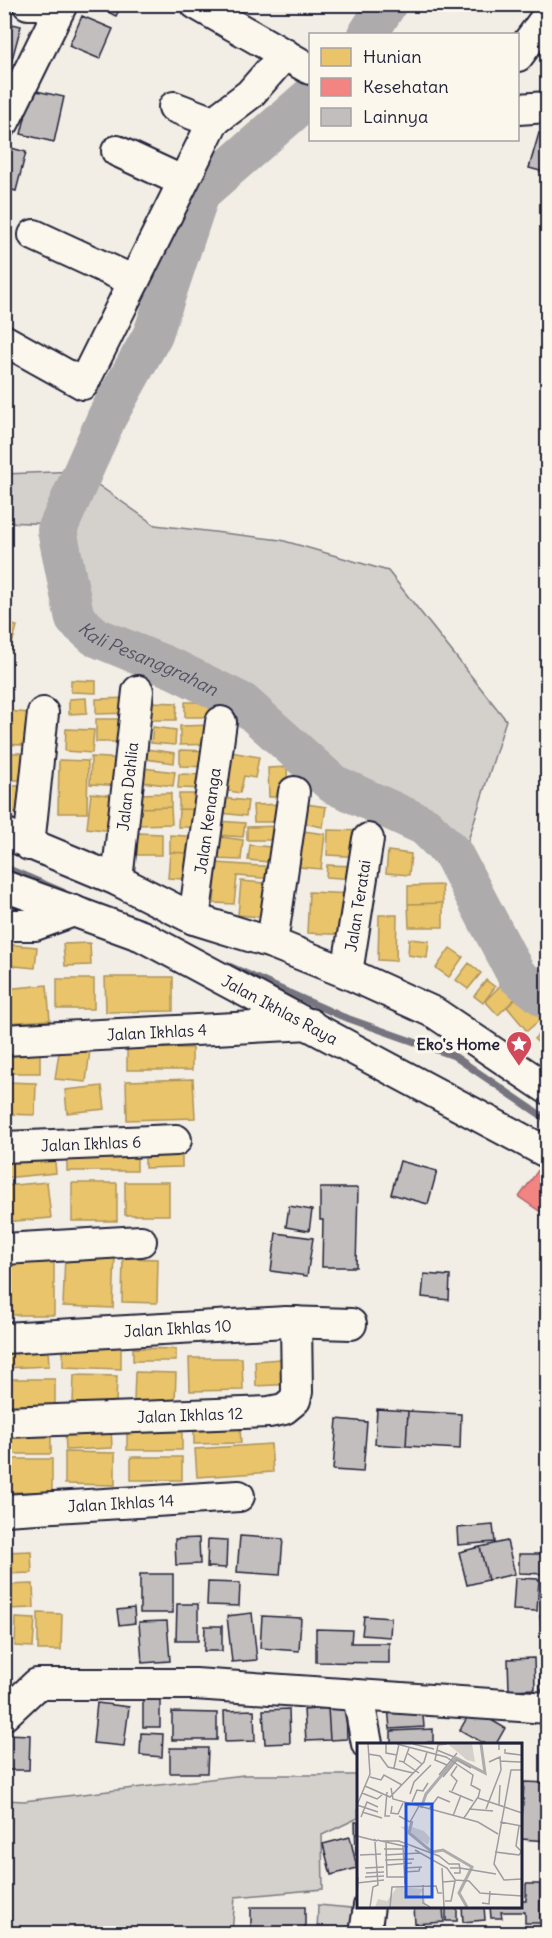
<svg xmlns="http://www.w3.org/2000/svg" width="552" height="1938" font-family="Delius,sans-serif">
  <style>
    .green { fill: #d4d1cc; stroke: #7b7a84; stroke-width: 1.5 }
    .homes { fill: #e9c46a; stroke: #ad935c; stroke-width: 1.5 }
    .health { fill: #f28482; stroke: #b4676d; stroke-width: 1.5 }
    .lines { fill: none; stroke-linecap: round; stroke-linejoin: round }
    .stream { stroke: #76747f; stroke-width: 7 }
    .river { stroke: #aeabad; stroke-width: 40 }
    .building { fill: #c2bebe; stroke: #22223b; stroke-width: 1.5 }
    .minor-casing { stroke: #22223b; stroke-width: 34 }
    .minor { stroke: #fbf7ec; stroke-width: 30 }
    .labels { text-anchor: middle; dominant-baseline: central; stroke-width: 6; stroke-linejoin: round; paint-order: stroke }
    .street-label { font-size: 16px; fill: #22223b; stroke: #fbf7ec }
    .poi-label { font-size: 16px; font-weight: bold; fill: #22223b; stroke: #fbf7ec; text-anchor: end }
    .water-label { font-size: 18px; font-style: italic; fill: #535263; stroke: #fbf7ec }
    .inset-river { fill: none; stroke: #aeabad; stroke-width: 3 }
    .inset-road { fill: none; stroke: #9f9ca1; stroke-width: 1.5 }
    .view { fill: #1d4ed8; fill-opacity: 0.15; stroke: #1d4ed8; stroke-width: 3 }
    .inset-edge { fill: none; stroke: #22223b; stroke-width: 3 }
  </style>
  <rect width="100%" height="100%" fill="#f2eee5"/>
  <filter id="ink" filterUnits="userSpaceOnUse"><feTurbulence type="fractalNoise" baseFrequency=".0167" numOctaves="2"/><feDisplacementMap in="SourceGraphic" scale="12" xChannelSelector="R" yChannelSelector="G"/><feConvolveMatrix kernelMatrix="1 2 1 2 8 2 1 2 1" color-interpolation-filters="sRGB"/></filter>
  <g filter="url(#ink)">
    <path class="green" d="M78 471 155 525 281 540 388 571 506 720 460 866 428 818 342 794 287 751 218 689 110 641 57 592 52 524 5 522V474Z
      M244 1775H358V1818L322 1835 323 1889 235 1897 232 1933H5V1800L24 1801Z
      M318 1905 384 1911 382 1933 317 1934Z"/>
    <path class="homes" d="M4 623 17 626 10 651 4 650Z
      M71 680 96 681V693L71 692Z
      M86 698 87 713 69 714V699Z
      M131 698 132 713 96 714V699Z
      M151 702 177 703 176 720H151Z
      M185 702H210V717H185Z
      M8 711 40 714 37 746 5 744Z
      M96 719H126V742H96Z
      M216 725 217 744 180 745V726Z
      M153 727 176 730 175 745 151 743Z
      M66 729 94 730 92 753 65 751Z
      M146 749 175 753 174 763 145 759Z
      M180 750 214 751V767L180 766Z
      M231 752 259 757 255 778 244 776 240 793 223 790Z
      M5 753H32V780H5Z
      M91 757 125 759 123 786 90 784Z
      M59 760 88 761 87 813H58Z
      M287 767 288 797H269L268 768Z
      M143 768 175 772 173 786 142 782Z
      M179 774 211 775V789L178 788Z
      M4 786H30V813H4Z
      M91 793 124 797 121 832 87 828Z
      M171 793V807L138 808V794Z
      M179 794H207V810L179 809Z
      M222 798 248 801 246 816 221 813Z
      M299 803 326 807 323 827 296 822Z
      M288 804V822H254L253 805Z
      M171 807 172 824 139 825 138 808Z
      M179 809 207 810 206 827H178Z
      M218 821 245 823 243 837 217 835Z
      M283 826V840H247V827Z
      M328 830 364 831 363 857 327 855Z
      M303 831 325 834 321 869 299 867Z
      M137 833 162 834V855H137Z
      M170 835 200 837 199 854 170 852Z
      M214 836 243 840 241 860 213 859Z
      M250 845 281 848 279 863 248 860Z
      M388 851 411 854 409 875 386 873Z
      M170 852 199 854 198 880 168 878Z
      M217 863 275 867 274 879 237 876 234 904 214 903Z
      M327 865 356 866 355 879 326 877Z
      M241 881 275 884 272 918 238 915Z
      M442 885 443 903 408 904V886Z
      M309 892 354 894 352 935 307 933Z
      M443 903V927H409L408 904Z
      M379 915H397L396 961 378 960Z
      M409 939 429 941 427 958 408 955Z
      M90 943 91 965 65 966 63 944Z
      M4 944 37 947 35 968 4 965Z
      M450 948 463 957 449 977 436 968Z
      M469 963 481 973 468 989 456 980Z
      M105 977H173V1011L106 1012Z
      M57 979H94V1009H57Z
      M507 979 521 993 498 1015 485 1001Z
      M486 980 495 987 483 1003 474 996Z
      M47 985 50 1020 4 1023V989Z
      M523 993 543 1017 527 1031 507 1007Z
      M548 1025V1051L534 1039Z
      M4 1045H40V1073H4Z
      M60 1046 90 1050 86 1082 55 1079Z
      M127 1048H192V1070H127Z
      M193 1079 195 1118 127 1120 126 1081Z
      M4 1082 36 1083 35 1115 4 1114Z
      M102 1086 105 1109 67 1113 65 1090Z
      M54 1151 56 1173 4 1178V1155Z
      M145 1153H182V1167L145 1168Z
      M67 1154H137V1171H67Z
      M47 1182 51 1218 4 1222V1186Z
      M125 1182H169V1215H125Z
      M72 1183H117V1221H72Z
      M65 1254 115 1255 113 1308 63 1306Z
      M4 1256H54V1315H4Z
      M123 1258 158 1259 157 1303 122 1302Z
      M63 1346 121 1347V1369L63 1367Z
      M48 1348 49 1366 4 1368V1350Z
      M133 1348 176 1349V1361H133Z
      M189 1358H242L243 1390 190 1391Z
      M294 1358 295 1384 256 1386 255 1361Z
      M135 1372 176 1373 175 1402 134 1401Z
      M74 1375 117 1376 116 1403H73Z
      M4 1379H55V1409H4Z
      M111 1428 112 1448 66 1450 65 1430Z
      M240 1428 241 1443 194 1444V1429Z
      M127 1429H182V1450H127Z
      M7 1431H51V1454H7Z
      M271 1444 273 1472 197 1477 195 1449Z
      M65 1452 115 1453V1485L65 1484Z
      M131 1457H182V1480H131Z
      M4 1459H52V1492H4Z
      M31 1551 32 1573 4 1574V1552Z
      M33 1584 34 1608 4 1609V1585Z
      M38 1613 62 1614 61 1650H38Z
      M16 1618 35 1619 33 1647 15 1646Z"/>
    <path class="health" d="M544 1162 548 1164V1217L519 1197Z"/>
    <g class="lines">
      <path class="stream" d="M4 867 63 892
        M229 966 341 1016 454 1056 548 1120"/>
      <g class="river">
        <path d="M368 34 387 4"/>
        <path id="s1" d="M310 97 200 193 153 334 107 417 57 530 75 619 96 637 176 670 243 703 333 784 425 826 453 854 517 976 548 1000"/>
      </g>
    </g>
    <path class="building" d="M92 4H122L116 16Z
      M82 16 113 29 100 59 69 46Z
      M4 22 21 26 11 63 4 62Z
      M32 90 64 97 54 142 21 134Z
      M539 133 548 136V173L529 168Z
      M4 146 26 152 16 191 4 188Z
      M400 1161 437 1171 428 1204 391 1194Z
      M320 1188H358L356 1267H322L323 1220H320Z
      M289 1206 312 1210 309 1231 286 1227Z
      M276 1233 313 1238 307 1276 271 1271Z
      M424 1274 450 1276 449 1300 422 1297Z
      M377 1409 408 1411 406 1446 375 1444Z
      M408 1411 461 1414 460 1449 406 1446Z
      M337 1419 367 1422 363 1472 333 1470Z
      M493 1525 495 1542 458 1545 457 1528Z
      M240 1536 283 1539 280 1575 237 1572Z
      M199 1538 200 1564 176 1565 175 1539Z
      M208 1539 227 1540 226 1568 207 1567Z
      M507 1541 515 1574 488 1580 480 1547Z
      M480 1547 488 1580 467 1585 459 1552Z
      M519 1554H548V1574L519 1573Z
      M140 1574H173V1613H140Z
      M515 1578 539 1579 537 1611 513 1610Z
      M545 1580H548V1602H546Z
      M208 1582 240 1583 239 1606 207 1605Z
      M177 1604H198V1641H176Z
      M134 1608 135 1623 119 1625 117 1610Z
      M252 1613 257 1660 232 1662 227 1616Z
      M548 1615V1657H546L540 1616Z
      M262 1616 301 1618 299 1651 260 1648Z
      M364 1616 391 1618 390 1637 362 1635Z
      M167 1621 170 1661 142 1663 139 1622Z
      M205 1626H222V1651H204Z
      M316 1629 352 1630 351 1643H389V1663L316 1662Z
      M534 1658 535 1689 509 1690 508 1659Z
      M548 1660V1690L540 1689 541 1661Z
      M143 1695H160V1727H143Z
      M97 1703 129 1707 124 1746 93 1743Z
      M422 1704 424 1727 390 1729 388 1707Z
      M346 1707 347 1739 330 1740 328 1708Z
      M328 1708 330 1740 306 1741 304 1710Z
      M289 1709 290 1743 265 1744 263 1710Z
      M472 1709 505 1728 496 1744H485L460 1730Z
      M254 1710 255 1741 225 1742 224 1711Z
      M172 1712 217 1713V1740H172Z
      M433 1729V1742L391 1744V1731Z
      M141 1733 163 1734 162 1757 140 1755Z
      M5 1734 30 1735 29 1770H4Z
      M170 1748H208L207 1773H170Z
      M524 1782 548 1783V1841L521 1839Z
      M355 1822H358V1855H356Z
      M350 1837 357 1868 331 1875 323 1844Z
      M526 1884H540V1923H525V1912H501L502 1918H491L490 1906H520V1901H526Z
      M414 1906H443L444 1922 415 1924Z
      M446 1906H457V1921H446Z
      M462 1906H484L485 1920 463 1922Z
      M251 1907H305V1934H251Z"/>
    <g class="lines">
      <g class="minor-casing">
        <g id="minor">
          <path d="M28 4H56"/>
          <path d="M196 4 310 69"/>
          <path d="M518 56 548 15"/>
          <path d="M174 107 213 122"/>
          <path d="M518 109 548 107"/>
          <path d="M4 122 62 4"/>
          <path d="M117 151 182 181"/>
          <path d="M34 235 134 281"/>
          <path d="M4 340 83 384 213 122 250 94 285 54"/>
          <path d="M4 833 117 880 194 919 272 943 347 973 435 1013 548 1089"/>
          <path d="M29 845 43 713"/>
          <path id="s2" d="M117 880 138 691"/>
          <path id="s3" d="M4 886 142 936 548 1153"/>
          <path id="s4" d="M194 919 221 722"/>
          <path d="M4 925H35L74 911"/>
          <path d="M272 943 294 792"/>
          <path id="s5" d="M347 973 368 839"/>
          <path id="s6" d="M4 1040 310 1024"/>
          <path id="s7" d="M4 1147 176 1140"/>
          <path d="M4 1249 141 1241"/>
          <path id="s8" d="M4 1338 286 1322 351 1324"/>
          <path id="s9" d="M4 1422 269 1412 284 1409 295 1400 297 1392 296 1322"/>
          <path id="s10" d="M4 1510 239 1496"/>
          <path d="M358 1696 367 1744"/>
          <path d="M4 1715 37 1684H195L548 1708"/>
          <path d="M365 1934 369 1906"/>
        </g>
      </g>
      <use href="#minor" class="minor"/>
    </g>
  </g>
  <defs>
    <g id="sight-pin" transform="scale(1.35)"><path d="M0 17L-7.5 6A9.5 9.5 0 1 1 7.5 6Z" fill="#d1495b" stroke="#fbf7ec"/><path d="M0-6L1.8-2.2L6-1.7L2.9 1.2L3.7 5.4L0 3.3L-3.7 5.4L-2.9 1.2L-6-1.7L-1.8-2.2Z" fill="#fff"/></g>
  </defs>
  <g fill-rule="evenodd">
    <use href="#sight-pin" x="519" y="1044"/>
  </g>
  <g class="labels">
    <g class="street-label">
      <text stroke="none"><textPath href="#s2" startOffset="94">Jalan Dahlia</textPath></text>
      <text stroke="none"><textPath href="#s4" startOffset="99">Jalan Kenanga</textPath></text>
      <text stroke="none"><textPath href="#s5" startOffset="68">Jalan Teratai</textPath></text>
      <text stroke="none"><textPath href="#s3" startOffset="303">Jalan Ikhlas Raya</textPath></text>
      <text stroke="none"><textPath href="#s6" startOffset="153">Jalan Ikhlas 4</textPath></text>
      <text stroke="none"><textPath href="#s7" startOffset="87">Jalan Ikhlas 6</textPath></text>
      <text stroke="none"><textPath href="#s8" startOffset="174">Jalan Ikhlas 10</textPath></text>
      <text stroke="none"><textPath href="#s9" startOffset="186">Jalan Ikhlas 12</textPath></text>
      <text stroke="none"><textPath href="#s10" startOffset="117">Jalan Ikhlas 14</textPath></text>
    </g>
    <g class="poi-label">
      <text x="500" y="1044">Eko's Home</text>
    </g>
    <g class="water-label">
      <text stroke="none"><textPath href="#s1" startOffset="688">Kali Pesanggrahan</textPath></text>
    </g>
  </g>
  <g transform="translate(357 1743)">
    <rect width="165" height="165" fill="#f2eee5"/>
    <path d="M91 1H115L118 19 110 17ZM52 83 67 88 73 95 71 102 43 84ZM40 144 67 146 60 155 67 153 69 164H18L21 156 30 158Z" fill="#d4d1cc"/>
    <path class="inset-river" d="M64 65 69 51 99 15 128 30 124 1M55 78 52 90 75 109 86 107 115 124 102 150 110 164"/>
    <path class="inset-road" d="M29 1V10L40 12M40 1 89 14 116 32 114 42 123 47 121 55 165 70M56 1 77 6M165 3V34M148 6V10L164 12M80 7 97 14M142 7V1H165M50 10 65 21M11 11 23 13 31 24 56 30M42 18 47 19 52 5M143 18 164 19M46 19 62 30M90 22 78 17 81 2 90 1M37 25 42 1M164 27H154L137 121 147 137 165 136M82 32 100 10M13 34 24 37 27 32 45 42M86 34 100 17 114 25M8 43 33 54 67 19 70 9M34 45 36 56 121 79 141 91M92 48 116 58M95 48 100 38 94 32 100 23M30 49 28 73H33M5 50 20 56 25 52M53 51 57 39 74 22M55 59 60 47 66 48 71 40M0 62 21 69M0 62 13 31 11 1M142 62 143 42M35 63 34 70 41 71 46 60M72 66 81 54 93 59M112 66 136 68M129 66 144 27 143 14 132 19M5 69 25 75M42 73 53 79 62 63M96 73 104 52M4 74 10 59 21 64M107 75 121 54M143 79 165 83M162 83 159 103 164 108M0 93 20 98 17 96M20 97 51 104M24 98H42L82 113 92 121H102L103 125 139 131M29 100 30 134H47M46 103 48 141M27 106H46M58 107 90 125 99 138M138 109 162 112 165 108M3 112 24 111M28 112 63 110M28 117 57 116M30 122 55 120M8 125 27 124M47 125 65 124M85 125 87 164M93 125H103V130H97M47 129 62 128 63 124M9 130 27 129M8 134 27 133M98 137 112 138 123 150 165 153M85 139 98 138 94 158H88M0 140 27 137M66 142V160L73 164M0 155 1 134M125 160 132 161 133 148M13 164 16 144 21 142 18 99M33 164 35 144 79 143 81 150H85"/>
    <path class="view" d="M49 61H75V154H49Z"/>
    <rect width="165" height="165" class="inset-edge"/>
  </g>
  <rect width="552" height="1938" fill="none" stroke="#fbf7ec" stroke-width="24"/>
  <rect x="12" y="12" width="528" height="1914" fill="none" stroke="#22223b" stroke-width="2" filter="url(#ink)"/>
  <rect x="309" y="33" width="210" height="108" fill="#fbf7ec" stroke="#a4a2a5" stroke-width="1.5"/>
  <rect x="321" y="48" width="30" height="18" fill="#e9c46a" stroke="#a4a2a5" stroke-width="1.5"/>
  <text x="363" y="63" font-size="18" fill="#22223b">Hunian</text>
  <rect x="321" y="78" width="30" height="18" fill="#f28482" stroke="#a4a2a5" stroke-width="1.5"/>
  <text x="363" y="93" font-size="18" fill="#22223b">Kesehatan</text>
  <rect x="321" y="108" width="30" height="18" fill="#c2bebe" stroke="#a4a2a5" stroke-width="1.5"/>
  <text x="363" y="123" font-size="18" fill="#22223b">Lainnya</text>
</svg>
